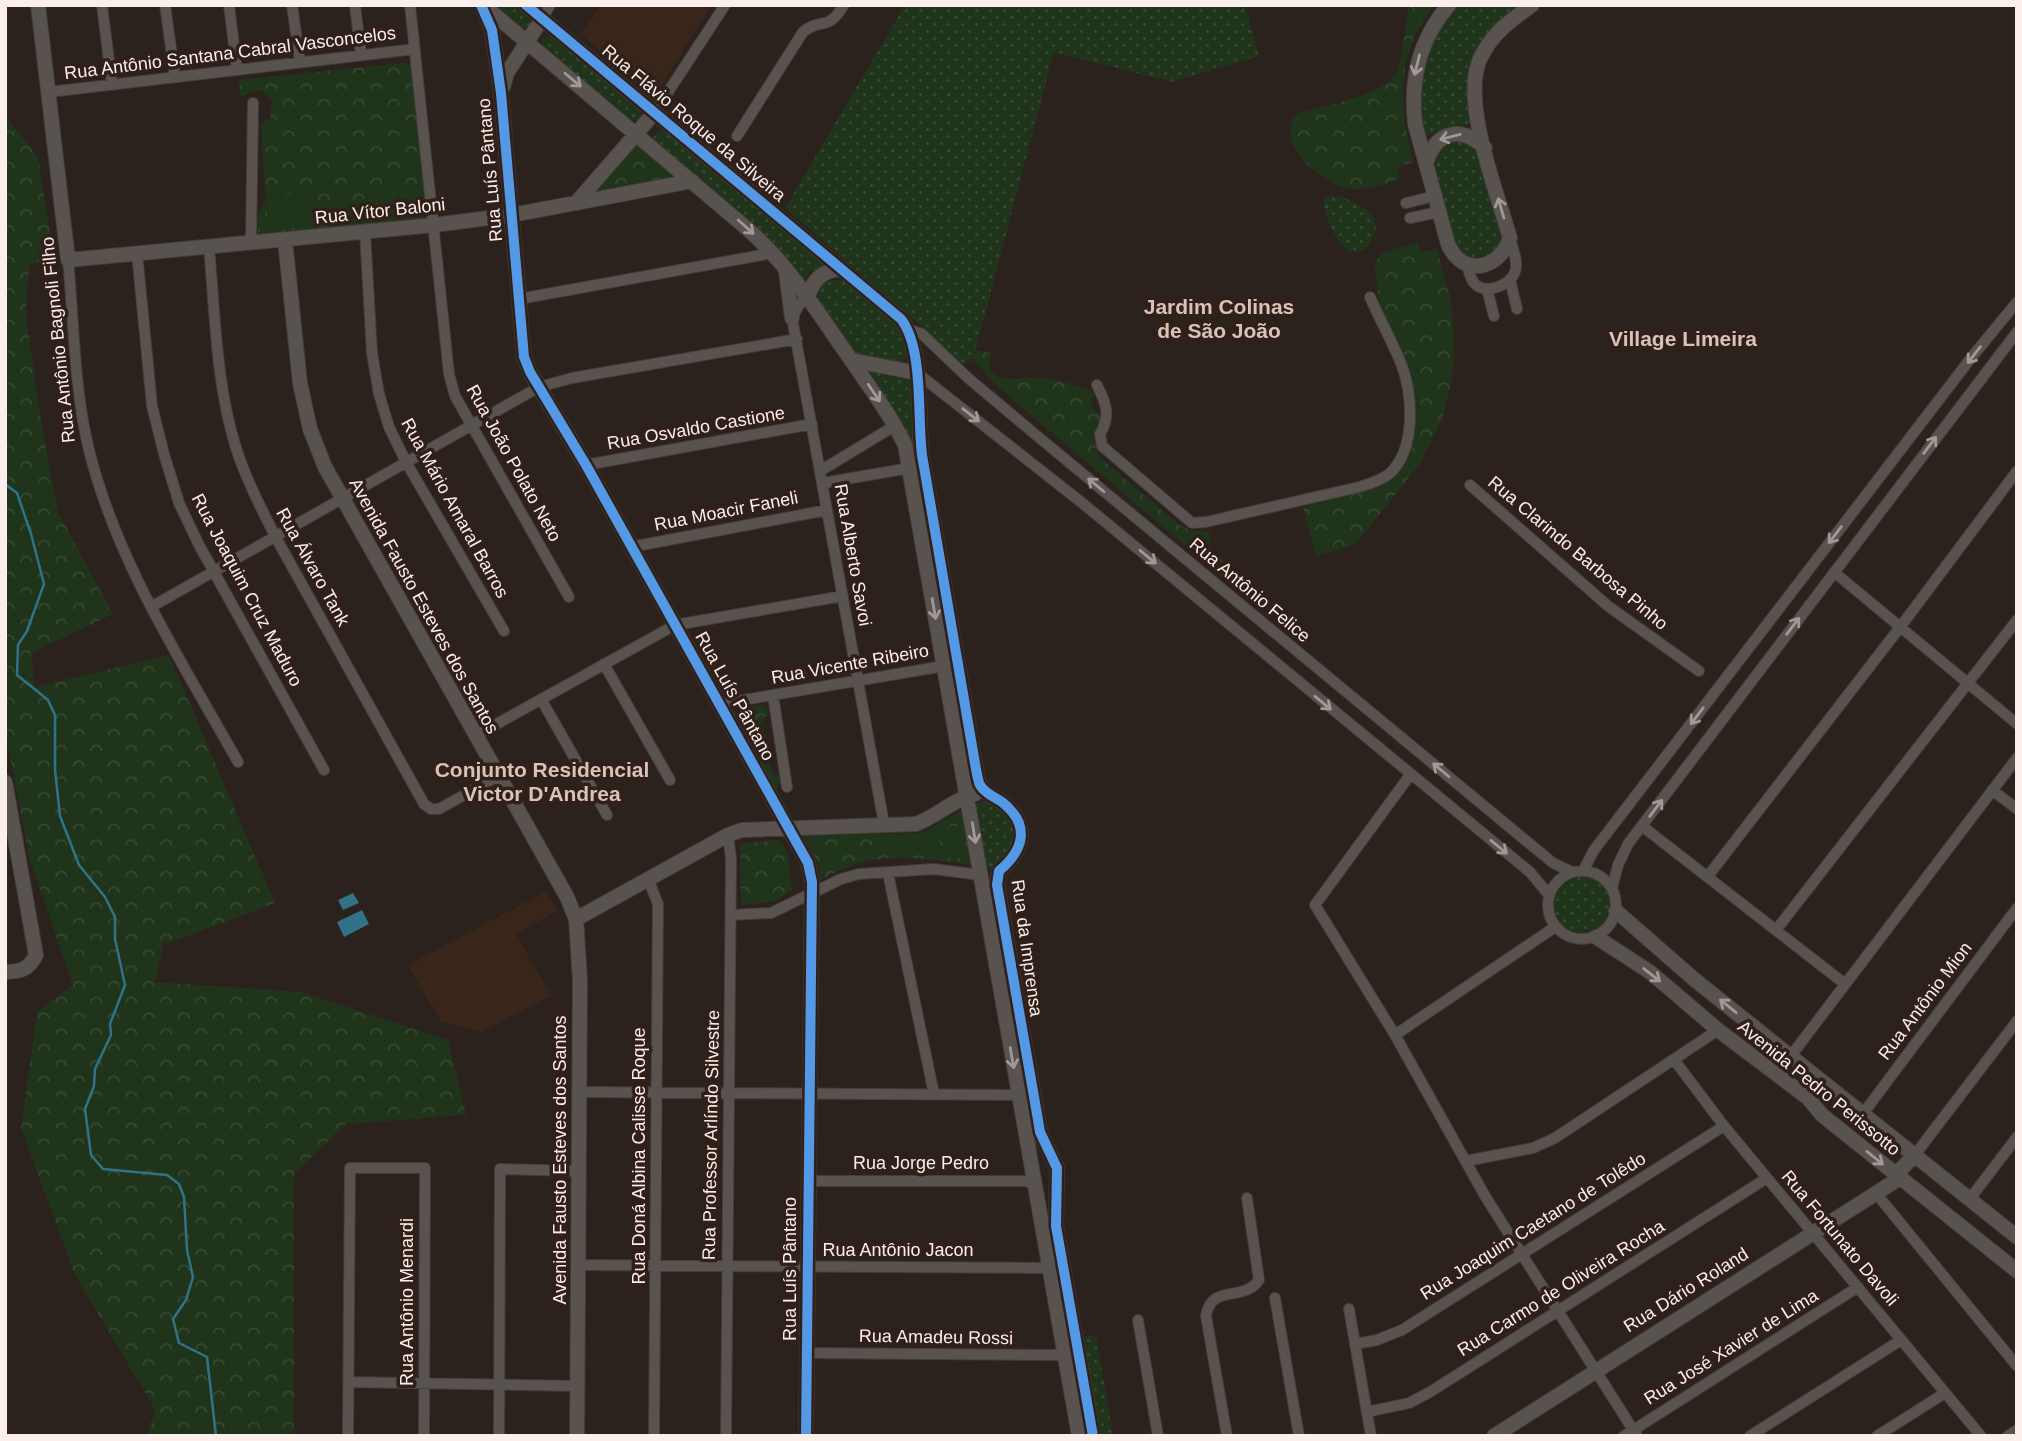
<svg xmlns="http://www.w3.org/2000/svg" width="2022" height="1441" font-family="Helvetica,sans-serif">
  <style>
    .built { fill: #3a251b }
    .grass { fill: url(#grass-dots) }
    .forest { fill: url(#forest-crowns) }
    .garden { fill: #20341b }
    .water { fill: #307389 }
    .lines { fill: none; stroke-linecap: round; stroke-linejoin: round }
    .stream { stroke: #307389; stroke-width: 2.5 }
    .minor-casing { stroke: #453d3a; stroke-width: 12 }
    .tertiary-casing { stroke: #453d3a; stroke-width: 16 }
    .minor { stroke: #595350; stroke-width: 10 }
    .tertiary { stroke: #595350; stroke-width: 14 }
    .cycleway-casing { stroke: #302019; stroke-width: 15 }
    .cycleway { stroke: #5399e6; stroke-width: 10 }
    .oneway { stroke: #a19995 }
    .labels { text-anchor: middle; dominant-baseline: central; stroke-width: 7; stroke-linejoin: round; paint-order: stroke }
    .street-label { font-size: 18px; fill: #faefea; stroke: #302019 }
    .quarter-label { font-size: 21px; font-weight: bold; fill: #d8c3b9; stroke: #302019 }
  </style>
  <defs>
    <pattern id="grass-dots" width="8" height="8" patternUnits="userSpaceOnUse" patternTransform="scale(1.75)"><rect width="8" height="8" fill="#20341b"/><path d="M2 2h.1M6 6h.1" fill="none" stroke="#364831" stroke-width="1.8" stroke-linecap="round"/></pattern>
    <pattern id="forest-crowns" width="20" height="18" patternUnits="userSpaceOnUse" patternTransform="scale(1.75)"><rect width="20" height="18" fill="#20341b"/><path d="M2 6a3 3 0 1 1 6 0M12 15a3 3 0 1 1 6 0" fill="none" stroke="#364831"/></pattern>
  </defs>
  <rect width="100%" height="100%" fill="#2b221e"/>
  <path class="built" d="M600 5H711L659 90 652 93H646L581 34Z
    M545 892 558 911 516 934 551 996 481 1032 441 1022 408 965Z"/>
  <path class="grass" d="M490 5H516L529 17 531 25 528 29 518 28Z
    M905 5H1245L1259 56 1172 82 1054 52 973 359 962 366 916 321 785 208Z
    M1458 5H1519C1475 32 1463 73 1471 122L1468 125 1443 129 1429 136 1422 130C1419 82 1420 41 1458 5Z
    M547 37 555 38 638 107 642 116 640 119 629 121 541 48 542 40Z
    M660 131H665L691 151 826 264 810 272 802 283 651 139Z
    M1466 140 1481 153 1503 237C1494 262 1467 267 1453 243L1432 166 1433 156 1446 142Z
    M1339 195C1366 210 1390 215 1366 249 1360 251 1355 253 1349 251 1338 246 1321 211 1324 199L1330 196Z
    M843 279C869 300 908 320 906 358L898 365 855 357 814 291 820 282Z
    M864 369 894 377 908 379 911 382V411L917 458 974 784H970L908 440Z
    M986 802C1012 806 1014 825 1015 847L996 867 984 870 973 803Z
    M1554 905a28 28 0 1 1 56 0a28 28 0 1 1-56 0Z
    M1096 1335 1113 1436H1100L1083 1337Z"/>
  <path class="forest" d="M1409 5H1434C1395 55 1399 104 1413 162L1397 167 1400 179C1383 184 1364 192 1346 188 1320 181 1271 142 1298 113 1322 106 1387 95 1397 71 1404 53 1405 25 1409 5Z
    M402 63 410 64 416 71 429 211 421 219 258 238V213L266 202 261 125 270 118 272 102 263 91H252L241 97 239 80Z
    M5 116 38 157 54 260 29 264 26 315 40 414 58 512 113 614 31 653 35 687 169 655 275 903 163 945 155 982 301 992 448 1040 466 1115 346 1124 294 1174V1436H148L155 1409 75 1275 21 1128 37 1012 73 985 29 857 5 731Z
    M637 143 682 179 589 196Z
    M1418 242 1421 252 1437 249 1452 306 1454 342 1452 380 1442 419 1421 462 1355 545 1316 556 1303 507 1381 486 1403 465 1409 454 1414 419 1380 307 1374 266 1379 257 1385 252Z
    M975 350 991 353C982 390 1023 376 1042 378 1059 380 1080 386 1096 393L1091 400 1093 408 1102 418 1093 437 1098 456 1178 524 1189 530 1209 532 1211 549 1240 576 1226 580 998 387 973 359Z
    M760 705 764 706 770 712 762 720 772 774 781 775 782 777 775 792 731 712Z
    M962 810 970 864C940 861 902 854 872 860 853 863 837 872 820 880L819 865 803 835 923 833Z
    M778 840 787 850 792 890 775 901 741 905 740 844Z"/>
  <path class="garden" d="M424 189 425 206 362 212 360 199Z
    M314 192 318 225 269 231 265 197Z
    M962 826 965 857 950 859 948 827Z
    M939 831 941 854 889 857 886 836Z"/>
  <path class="water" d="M353 893 359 903 343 910 338 900Z
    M362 910 369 924 344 937 337 922Z"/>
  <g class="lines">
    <path class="stream" d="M5 484 17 493 31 534 44 584 27 631 18 645 17 675 48 700 55 715V770L60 816 79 865 105 897 115 917V939L125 985 110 1024 111 1035 95 1069 94 1086 85 1109 91 1155 103 1169 167 1175 179 1184 184 1197 187 1250 193 1277 186 1300 173 1319 179 1343 207 1357 216 1436"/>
    <g class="minor-casing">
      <path id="minor" d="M102 5 112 85
        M165 5 175 77
        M229 5 237 70
        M292 5 300 62
        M355 5 361 55
        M410 5 449 374 455 396 569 597
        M542 19 550 5
        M49 92 415 49
        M655 112 725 5
        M737 136 803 32C820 17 827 33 844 5
        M1406 203 1435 196
        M1410 218 1439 212
        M365 232 372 353 379 394 389 427 406 462 504 631
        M251 243 253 103
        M209 247C215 313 216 384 236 448 246 479 261 508 275 536L424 804 431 809H439L498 776
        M137 253 152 406 164 454 179 503 199 545 324 770
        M68 260C74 323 74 389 89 450 117 563 182 662 238 762
        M1467 264C1469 271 1470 280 1476 285 1488 294 1510 285 1515 272 1519 261 1512 248 1510 238
        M1510 280 1517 309
        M1487 289 1494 316
        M808 296 799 305 792 318 884 824
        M519 299 773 253
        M910 330 922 334 968 378 1042 440 1553 863 1572 872
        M917 373 1081 502 1530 872 1549 895
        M1097 385C1106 403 1111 416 1100 434L1102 446 1192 523 1206 522 1359 487C1369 484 1380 481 1389 474 1416 450 1413 397 1402 366 1393 343 1380 320 1370 297
        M586 465 812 424
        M820 471 896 425
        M823 483 910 468
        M1470 485 1608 606 1699 671
        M631 547 827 510
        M1834 572 2017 724
        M151 607 539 387 572 378 797 339
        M604 664 670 780
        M773 695 787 787
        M541 699 607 815
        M720 704 944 666
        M475 736 675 625 843 596
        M1410 775 1315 905 1395 1035 1485 1196 1637 1436
        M1992 790 2017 809
        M1642 826 1845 984
        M1548 905a34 34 0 1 1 68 0a34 34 0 1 1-68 0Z
        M1583 871 1594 850 1971 358 2017 302
        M888 873 934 1094
        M1708 876 1901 626 2017 471
        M648 879 658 904 654 1436
        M1612 888 1618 865 1628 844 2017 332
        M731 915 771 913 841 879 859 874 934 869 980 875
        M1776 930 2017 620
        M1395 1035 1555 927
        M1790 1057 2017 758
        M1675 1061 1724 1126 1981 1436
        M580 1092 1019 1095
        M1862 1115 2017 908
        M1914 1156 2017 1021
        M1466 1161 1533 1148 1555 1138 1718 1030
        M808 1181H1024L1034 1183
        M1875 1192 2017 1366
        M1969 1200 2017 1137
        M579 1265 1049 1268
        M1275 1298 1299 1436
        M1349 1309 1371 1436
        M1138 1320 1158 1436
        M1355 1344 1377 1340 1402 1330 1724 1126
        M807 1353 1064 1355
        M349 1382 577 1386
        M1367 1412 1409 1403 1430 1392 1767 1178
        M348 1436 350 1168H425L424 1436
        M499 1436 500 1169 579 1171
        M726 1436 731 859 728 835
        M1227 1436 1206 1316C1211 1283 1243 1303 1259 1280L1247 1198
        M1624 1436 1858 1287
        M1750 1436 1901 1340
        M1877 1436 1945 1393
        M2008 1436 2017 1430"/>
    </g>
    <g class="tertiary-casing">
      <path id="tertiary" d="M38 5 68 260 434 225 512 215 692 181
        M483 5 744 226C788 263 818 313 851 360 870 388 890 414 905 445L1079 1436
        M526 5 901 319C924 349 917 415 922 455L976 769C977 774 978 781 980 785 985 794 995 797 1002 802 1031 825 1024 850 999 871L997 885 1037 1114 1040 1132 1057 1168 1056 1226 1093 1436
        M1449 5C1419 39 1410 79 1415 124L1448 244C1463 278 1499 270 1510 238 1497 192 1461 102 1480 59 1491 34 1511 20 1532 5
        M482 7 492 30 501 93 524 357 530 372 586 465 808 863 812 882 806 1436
        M503 87 507 73 542 19
        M1426 163C1436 131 1461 125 1485 148
        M576 203 655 112
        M285 240 300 383 310 429 325 467 567 897 576 919 580 981 577 1436
        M786 271 792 318
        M808 296C814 279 822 271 840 269
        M851 360 917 373
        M5 782 36 955C29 969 21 972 5 972
        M1616 911 1695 980 2017 1237
        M576 919 728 835 742 830 916 824C937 816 954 799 975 794
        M1596 937 1650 972 1718 1030 1808 1098 1822 1115 2017 1271
        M1494 1436 1900 1178 1901 1169 1914 1156"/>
    </g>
    <use href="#minor" class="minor"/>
    <use href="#tertiary" class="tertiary"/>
    <g class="cycleway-casing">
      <path id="cycleway" d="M481 5 492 30 501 93 524 357 530 372 586 465 808 863 812 882 806 1436
        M526 5 901 319C924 349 917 415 922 455L976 769C977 774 978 781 980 785 985 794 995 797 1002 802 1031 825 1024 850 999 871L997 885 1037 1114 1040 1132 1057 1168 1056 1226 1093 1436"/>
    </g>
    <use href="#cycleway" class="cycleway"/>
  </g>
  <defs><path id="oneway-shaft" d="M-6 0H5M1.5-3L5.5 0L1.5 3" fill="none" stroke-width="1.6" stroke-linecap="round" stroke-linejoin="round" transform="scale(1.75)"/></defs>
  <g class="oneway">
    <use href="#oneway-shaft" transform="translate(1417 65) rotate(104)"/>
    <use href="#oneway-shaft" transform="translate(573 80) rotate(40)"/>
    <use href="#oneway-shaft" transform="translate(1450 137) rotate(165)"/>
    <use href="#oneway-shaft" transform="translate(1501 208) rotate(-106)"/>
    <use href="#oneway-shaft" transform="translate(746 227) rotate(42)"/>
    <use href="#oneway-shaft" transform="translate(1974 355) rotate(128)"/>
    <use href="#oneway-shaft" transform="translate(874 393) rotate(56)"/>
    <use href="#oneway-shaft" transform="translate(971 415) rotate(38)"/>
    <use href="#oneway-shaft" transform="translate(1930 445) rotate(-53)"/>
    <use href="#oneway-shaft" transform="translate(1096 485) rotate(-140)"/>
    <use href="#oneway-shaft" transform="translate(1835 535) rotate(127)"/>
    <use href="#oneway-shaft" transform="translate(1148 557) rotate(40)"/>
    <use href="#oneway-shaft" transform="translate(934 609) rotate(80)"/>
    <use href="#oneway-shaft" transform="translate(1793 626) rotate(-53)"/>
    <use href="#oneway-shaft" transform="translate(1323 703) rotate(40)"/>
    <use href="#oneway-shaft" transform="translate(1697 716) rotate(127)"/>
    <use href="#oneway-shaft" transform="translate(1441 770) rotate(-140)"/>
    <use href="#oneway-shaft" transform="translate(1656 808) rotate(-53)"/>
    <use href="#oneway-shaft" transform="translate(974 833) rotate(81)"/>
    <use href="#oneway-shaft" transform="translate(1499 847) rotate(39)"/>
    <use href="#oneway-shaft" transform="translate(1652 975) rotate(38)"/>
    <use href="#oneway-shaft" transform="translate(1728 1006) rotate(-141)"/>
    <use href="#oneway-shaft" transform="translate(1012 1058) rotate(80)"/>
    <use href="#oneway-shaft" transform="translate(1875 1158) rotate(39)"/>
  </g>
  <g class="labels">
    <g class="street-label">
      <text transform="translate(230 53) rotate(-7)">Rua Antônio Santana Cabral Vasconcelos</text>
      <text transform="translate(694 123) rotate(40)">Rua Flávio Roque da Silveira</text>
      <text transform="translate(490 170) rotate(-95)">Rua Luís Pântano</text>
      <text transform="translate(380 211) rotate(-6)">Rua Vítor Baloni</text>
      <text transform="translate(58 340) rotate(-96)">Rua Antônio Bagnoli Filho</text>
      <text transform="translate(696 428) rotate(-10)">Rua Osvaldo Castione</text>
      <text transform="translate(514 463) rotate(61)">Rua João Polato Neto</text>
      <text transform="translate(455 508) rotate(61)">Rua Mário Amaral Barros</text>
      <text transform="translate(726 511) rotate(-11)">Rua Moacir Faneli</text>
      <text transform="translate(1578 553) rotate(40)">Rua Clarindo Barbosa Pinho</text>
      <text transform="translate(853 555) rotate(80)">Rua Alberto Savoi</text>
      <text transform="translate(313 567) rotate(61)">Rua Álvaro Tank</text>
      <text transform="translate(247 590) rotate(62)">Rua Joaquim Cruz Maduro</text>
      <text transform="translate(1250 590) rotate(40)">Rua Antônio Felice</text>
      <text transform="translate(424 606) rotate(61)">Avenida Fausto Esteves dos Santos</text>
      <text transform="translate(850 664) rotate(-10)">Rua Vicente Ribeiro</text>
      <text transform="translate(735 696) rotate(61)">Rua Luís Pântano</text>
      <text transform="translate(1027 948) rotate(82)">Rua da Imprensa</text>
      <text transform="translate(1925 1001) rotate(-53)">Rua Antônio Mion</text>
      <text transform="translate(1819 1088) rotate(39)">Avenida Pedro Perissotto</text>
      <text transform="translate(711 1135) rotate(-89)">Rua Professor Arlíndo Silvestre</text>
      <text transform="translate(639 1156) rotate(-90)">Rua Doná Albina Calisse Roque</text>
      <text transform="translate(560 1160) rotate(-90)">Avenida Fausto Esteves dos Santos</text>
      <text x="921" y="1163">Rua Jorge Pedro</text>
      <text transform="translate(1533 1226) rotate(-32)">Rua Joaquim Caetano de Tolêdo</text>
      <text transform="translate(1840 1238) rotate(50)">Rua Fortunato Davoli</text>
      <text x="898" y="1250">Rua Antônio Jacon</text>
      <text transform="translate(790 1269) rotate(-90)">Rua Luís Pântano</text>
      <text transform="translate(1561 1288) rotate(-32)">Rua Carmo de Oliveira Rocha</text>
      <text transform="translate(1686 1290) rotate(-32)">Rua Dário Roland</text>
      <text transform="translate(407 1302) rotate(-90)">Rua Antônio Menardi</text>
      <text transform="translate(936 1337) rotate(1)">Rua Amadeu Rossi</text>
      <text transform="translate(1731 1347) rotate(-32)">Rua José Xavier de Lima</text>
    </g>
    <g class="quarter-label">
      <text x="1219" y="306">Jardim Colinas<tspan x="1219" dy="24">de São João</tspan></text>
      <text x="1683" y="338">Village Limeira</text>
      <text x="542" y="769">Conjunto Residencial<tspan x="542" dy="24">Victor D'Andrea</tspan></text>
    </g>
  </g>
  <rect width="2022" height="1441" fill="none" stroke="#faefea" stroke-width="14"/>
</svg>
